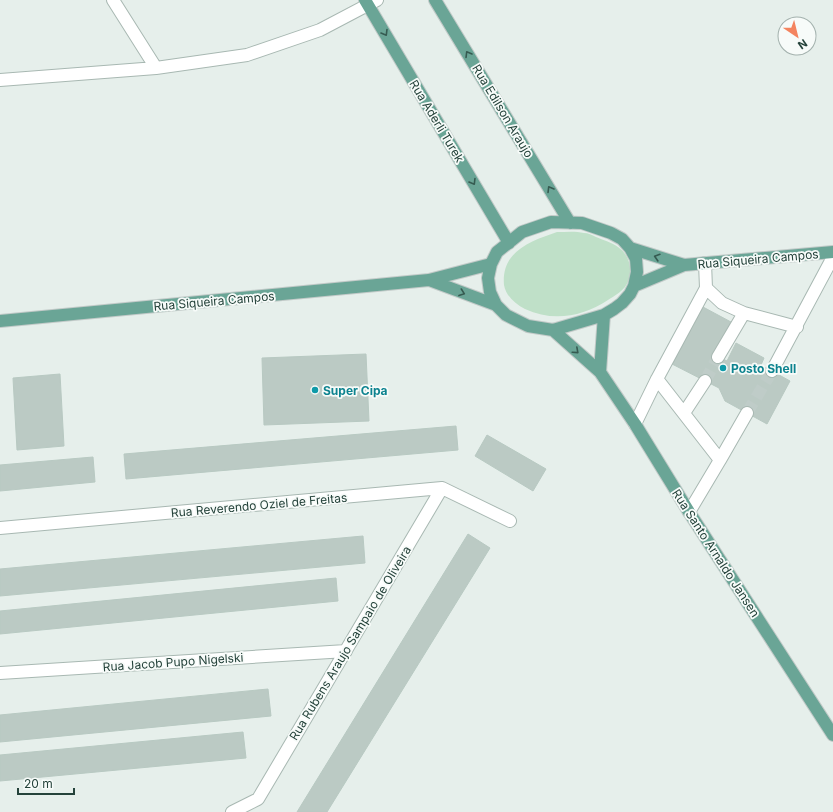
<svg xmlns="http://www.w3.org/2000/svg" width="833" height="812" font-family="Inter,sans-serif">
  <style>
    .green { fill: #bfe0c8 }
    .building { fill: #bbcac4; stroke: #b8c9c2 }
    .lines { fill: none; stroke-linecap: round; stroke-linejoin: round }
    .minor-tunnel { stroke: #bfccc8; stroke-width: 12; stroke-dasharray: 12 6; stroke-linecap: butt }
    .minor-casing { stroke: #a8b8b2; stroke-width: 14 }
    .major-casing { stroke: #c2cac8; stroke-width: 14 }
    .minor { stroke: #fff; stroke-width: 12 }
    .major { stroke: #6aa596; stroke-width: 12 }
    .oneway { stroke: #365b51 }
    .culture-dot { fill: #0f9aa8; stroke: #f7fbf9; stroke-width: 1.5 }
    .labels { text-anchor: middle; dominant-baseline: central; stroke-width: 3.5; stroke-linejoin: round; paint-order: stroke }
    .street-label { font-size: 12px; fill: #24423a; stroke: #f7fbf9 }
    .culture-label { font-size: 12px; font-weight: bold; fill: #0d838f; stroke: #f7fbf9; text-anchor: start }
  </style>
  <rect width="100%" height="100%" fill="#e6efeb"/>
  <path class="green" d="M557 232C566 232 576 231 584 233 588 233 592 235 596 237 603 240 611 242 618 247 631 256 634 274 625 287 620 293 614 296 608 300 582 317 553 322 525 309 515 304 506 296 504 285 501 251 531 241 557 232Z"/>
  <path class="building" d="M703 307 731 322 713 354 727 361 736 343 764 358 761 365 790 381 767 424 725 401 719 388 672 364Z
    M366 354 369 421 264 425 262 358Z
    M60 374 64 446 17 450 13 378Z
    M456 426 458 450 126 479 124 454Z
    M487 435 546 469 533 491 475 456Z
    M93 457 95 482 0 491V465Z
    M468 534 490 548 327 812H297Z
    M363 536 365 563 0 596V569Z
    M336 578 338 601 0 634V611Z
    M268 689 271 716 0 742V715Z
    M243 732 246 758 0 781V755Z"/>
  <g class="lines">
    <path class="minor-tunnel" d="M705 381 718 357
      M747 413 772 371"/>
    <g class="minor-casing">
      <path id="minor" d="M113 0 156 68
        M0 80 156 68 247 55 320 30 377 0
        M706 288 722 303 744 313 797 327
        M718 357 744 313
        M772 371 833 257
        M657 379 720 460 689 512
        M684 413 705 381
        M635 424 657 379 706 288 705 263
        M720 460 747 413
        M0 528 442 488 510 521
        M0 673 346 651
        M232 812 258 799 442 488"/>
    </g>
    <g class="major-casing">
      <path id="major" d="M365 0 509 243
        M435 0 570 223
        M551 222 582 223 611 233 622 239 630 248 636 259 637 272 634 286 630 294 622 303 614 309 604 315 553 330 528 326 506 315 496 305 490 292 488 278 491 264 497 252 522 232Z
        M630 248 684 265
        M429 280 496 305
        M634 286 684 265 833 252
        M0 321 429 280 491 264
        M553 330 600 372 635 424 689 512 833 735
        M600 372 604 315"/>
    </g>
    <use href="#minor" class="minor"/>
    <use href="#major" class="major"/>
  </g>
  <defs><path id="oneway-chevron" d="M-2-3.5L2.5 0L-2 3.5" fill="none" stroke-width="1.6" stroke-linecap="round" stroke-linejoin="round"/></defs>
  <g class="oneway">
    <use href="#oneway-chevron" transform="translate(385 33) rotate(59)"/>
    <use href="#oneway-chevron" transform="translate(468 54) rotate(-121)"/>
    <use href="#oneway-chevron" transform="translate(473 182) rotate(59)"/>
    <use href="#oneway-chevron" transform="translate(550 189) rotate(-121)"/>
    <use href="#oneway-chevron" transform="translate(657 257) rotate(-163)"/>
    <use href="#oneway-chevron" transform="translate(462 293) rotate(20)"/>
    <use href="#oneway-chevron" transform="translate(576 351) rotate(42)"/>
  </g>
  <g class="culture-dot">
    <circle cx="723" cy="368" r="4"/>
    <circle cx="315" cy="390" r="4"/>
  </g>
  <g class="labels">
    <g class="street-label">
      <text transform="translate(503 111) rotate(59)">Rua Edilson Araujo</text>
      <text transform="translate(437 121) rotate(59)">Rua Aderli Turek</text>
      <text transform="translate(758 259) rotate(-5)">Rua Siqueira Campos</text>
      <text transform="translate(214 301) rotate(-5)">Rua Siqueira Campos</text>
      <text transform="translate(259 505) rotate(-5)">Rua Reverendo Oziel de Freitas</text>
      <text transform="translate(716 553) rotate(57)">Rua Santo Arnaldo Jansen</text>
      <text transform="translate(350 643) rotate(-59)">Rua Rubens Araujo Sampaio de Oliveira</text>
      <text transform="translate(173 662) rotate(-4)">Rua Jacob Pupo Nigelski</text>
    </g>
    <g class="culture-label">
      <text x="731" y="368">Posto Shell</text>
      <text x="323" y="390">Super Cipa</text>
    </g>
  </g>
  <g transform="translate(797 36) rotate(145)"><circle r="19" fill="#f7fbf9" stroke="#a3b1ad"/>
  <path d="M0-3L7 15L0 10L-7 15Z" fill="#f4845f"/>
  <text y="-6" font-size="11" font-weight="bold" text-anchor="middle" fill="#24423a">N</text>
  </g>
  <path d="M18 788v6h56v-6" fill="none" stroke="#24423a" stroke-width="2"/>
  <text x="24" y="788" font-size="12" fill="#24423a" stroke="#f7fbf9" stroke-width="3" paint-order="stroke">20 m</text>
</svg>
